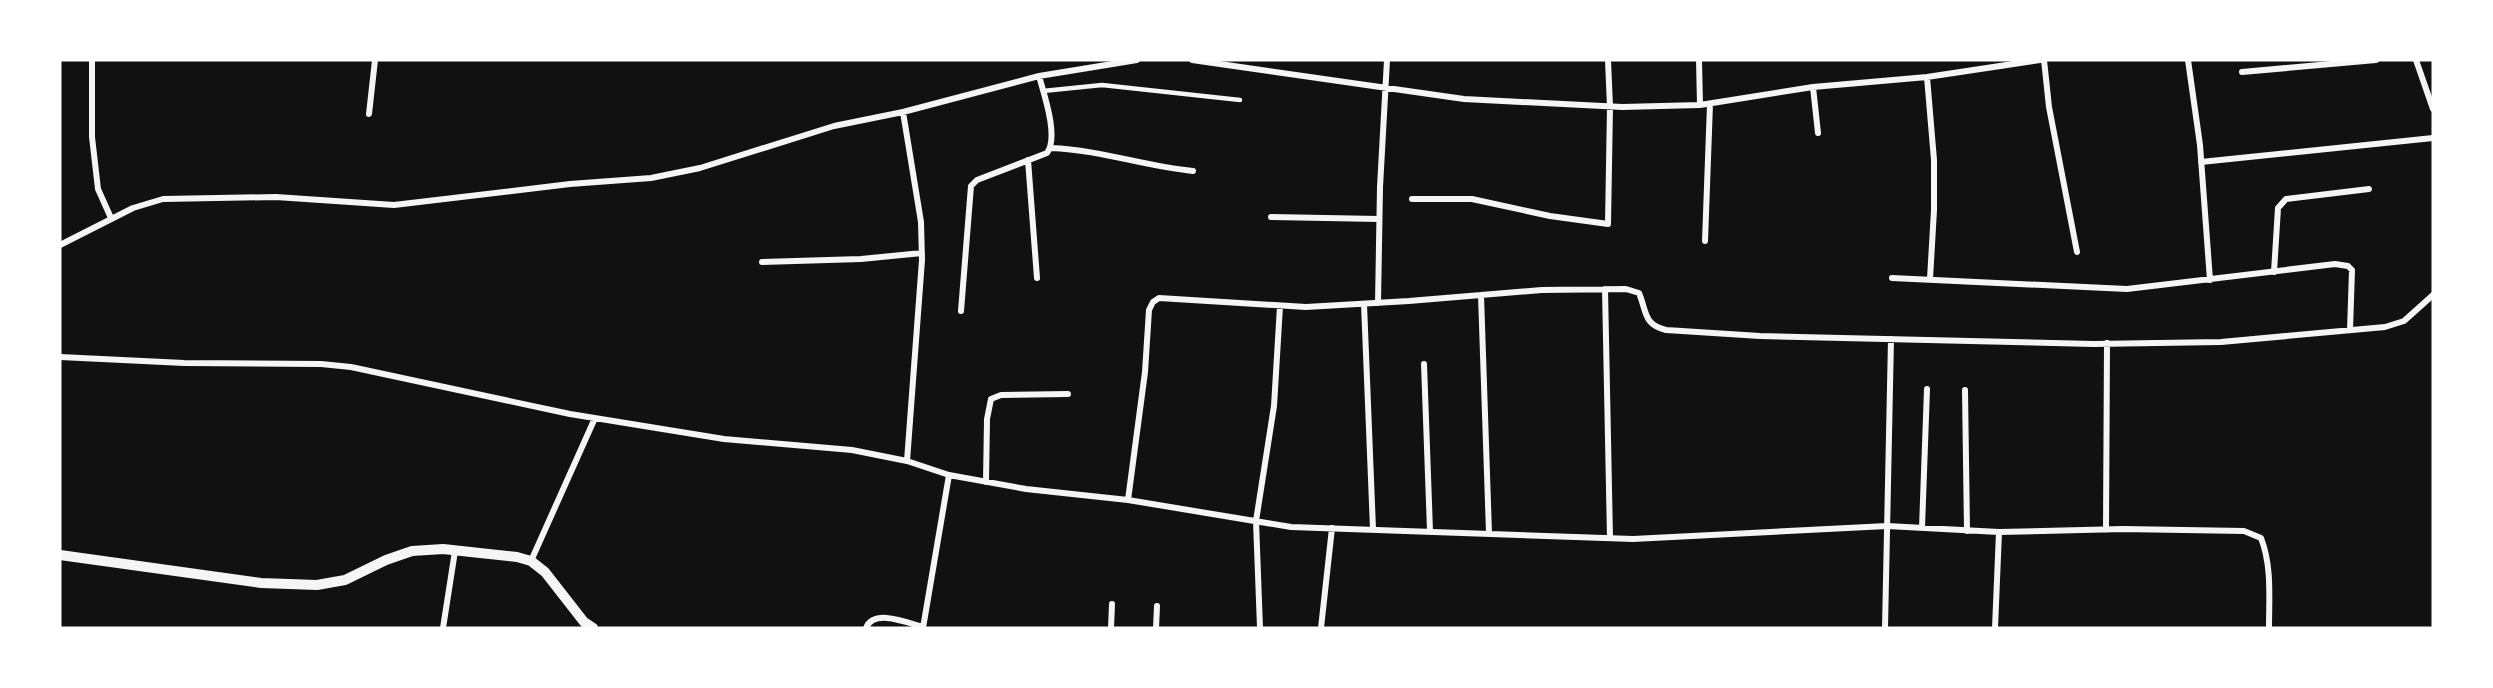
<svg xmlns="http://www.w3.org/2000/svg" width="2493" height="688" font-family="'Work Sans',sans-serif">
  <style>
    .lines { fill: none; stroke-linecap: round; stroke-linejoin: round }
    .service { stroke: #f5f5f5; stroke-width: 4.5 }
    .minor { stroke: #f5f5f5; stroke-width: 6 }
    .tertiary { stroke: #f5f5f5; stroke-width: 10 }
  </style>
  <rect width="100%" height="100%" fill="#111"/>
  <g class="lines">
    <path class="service" d="M1043 91 1102 85 1240 100"/>
    <path class="minor" d="M92 60V137L98 189 111 218
      M1192 60 1464 99 1622 107 1700 105 1813 87 1927 77 2040 60
      M1699 60 1700 105
      M2044 60 2049 107 2077 252
      M2188 60 2200 145 2210 280
      M2416 60 2433 109
      M2242 72 2376 60
      M1927 77 1934 160V210L1930 279
      M1813 87 1818 133
      M903 112 921 222 922 260 907 461
      M369 114 375 60
      M1051 148C1101 150 1143 166 1193 171
      M1028 160 1037 278
      M2201 162 2433 138
      M1412 199H1472L1550 216 1608 224 1610 107 1608 60
      M1271 217 1379 219
      M1705 241 1710 104
      M60 245 133 208 163 199 276 197 394 205 570 184 651 178 700 168 834 126 903 112 1039 76 1137 60
      M762 262 861 259 922 253
      M2274 272 2278 208 2286 199 2369 189
      M1892 278 2127 289 2335 264 2348 266 2352 270 2350 330
      M1605 289 1610 538
      M1481 295 1489 533
      M1378 303 1380 187 1387 60
      M1364 304 1373 529
      M961 311 971 186 977 180 1047 153C1059 137 1044 94 1039 76
      M60 357 184 363 321 364 351 367 570 414 724 439 852 450 907 461 949 475 1026 489 1128 500 1291 527 1633 539 1887 526 1999 532 2123 529 2244 531 2261 538C2272 566 2269 598 2269 628
      M1424 364 1430 531
      M1965 390 1967 531
      M986 482 987 419 991 399 1001 395 1068 394
      M1128 500 1145 372 1149 310 1153 302 1159 298 1306 307 1409 301 1542 290 1626 289 1639 293C1647 312 1643 324 1666 330L1760 336 2094 344 2221 342 2385 327 2404 321 2433 295
      M1922 528 1927 389
      M2106 530 2107 343
      M531 561 595 418
      M443 628 455 551
      M866 628C874 608 908 623 923 627
      M923 628 949 475
      M1111 628 1112 604
      M1156 628 1157 606
      M1260 628 1256 521 1274 406 1280 306
      M1321 628 1332 528
      M1885 628 1891 339
      M1995 628 1999 532"/>
    <path class="tertiary" d="M60 555 261 583 317 585 345 580 386 560 412 551 443 549 517 557 531 561 545 572 584 622 593 628"/>
  </g>
  <rect width="2493" height="688" fill="none" stroke="#ffffff" stroke-width="123"/>
</svg>
